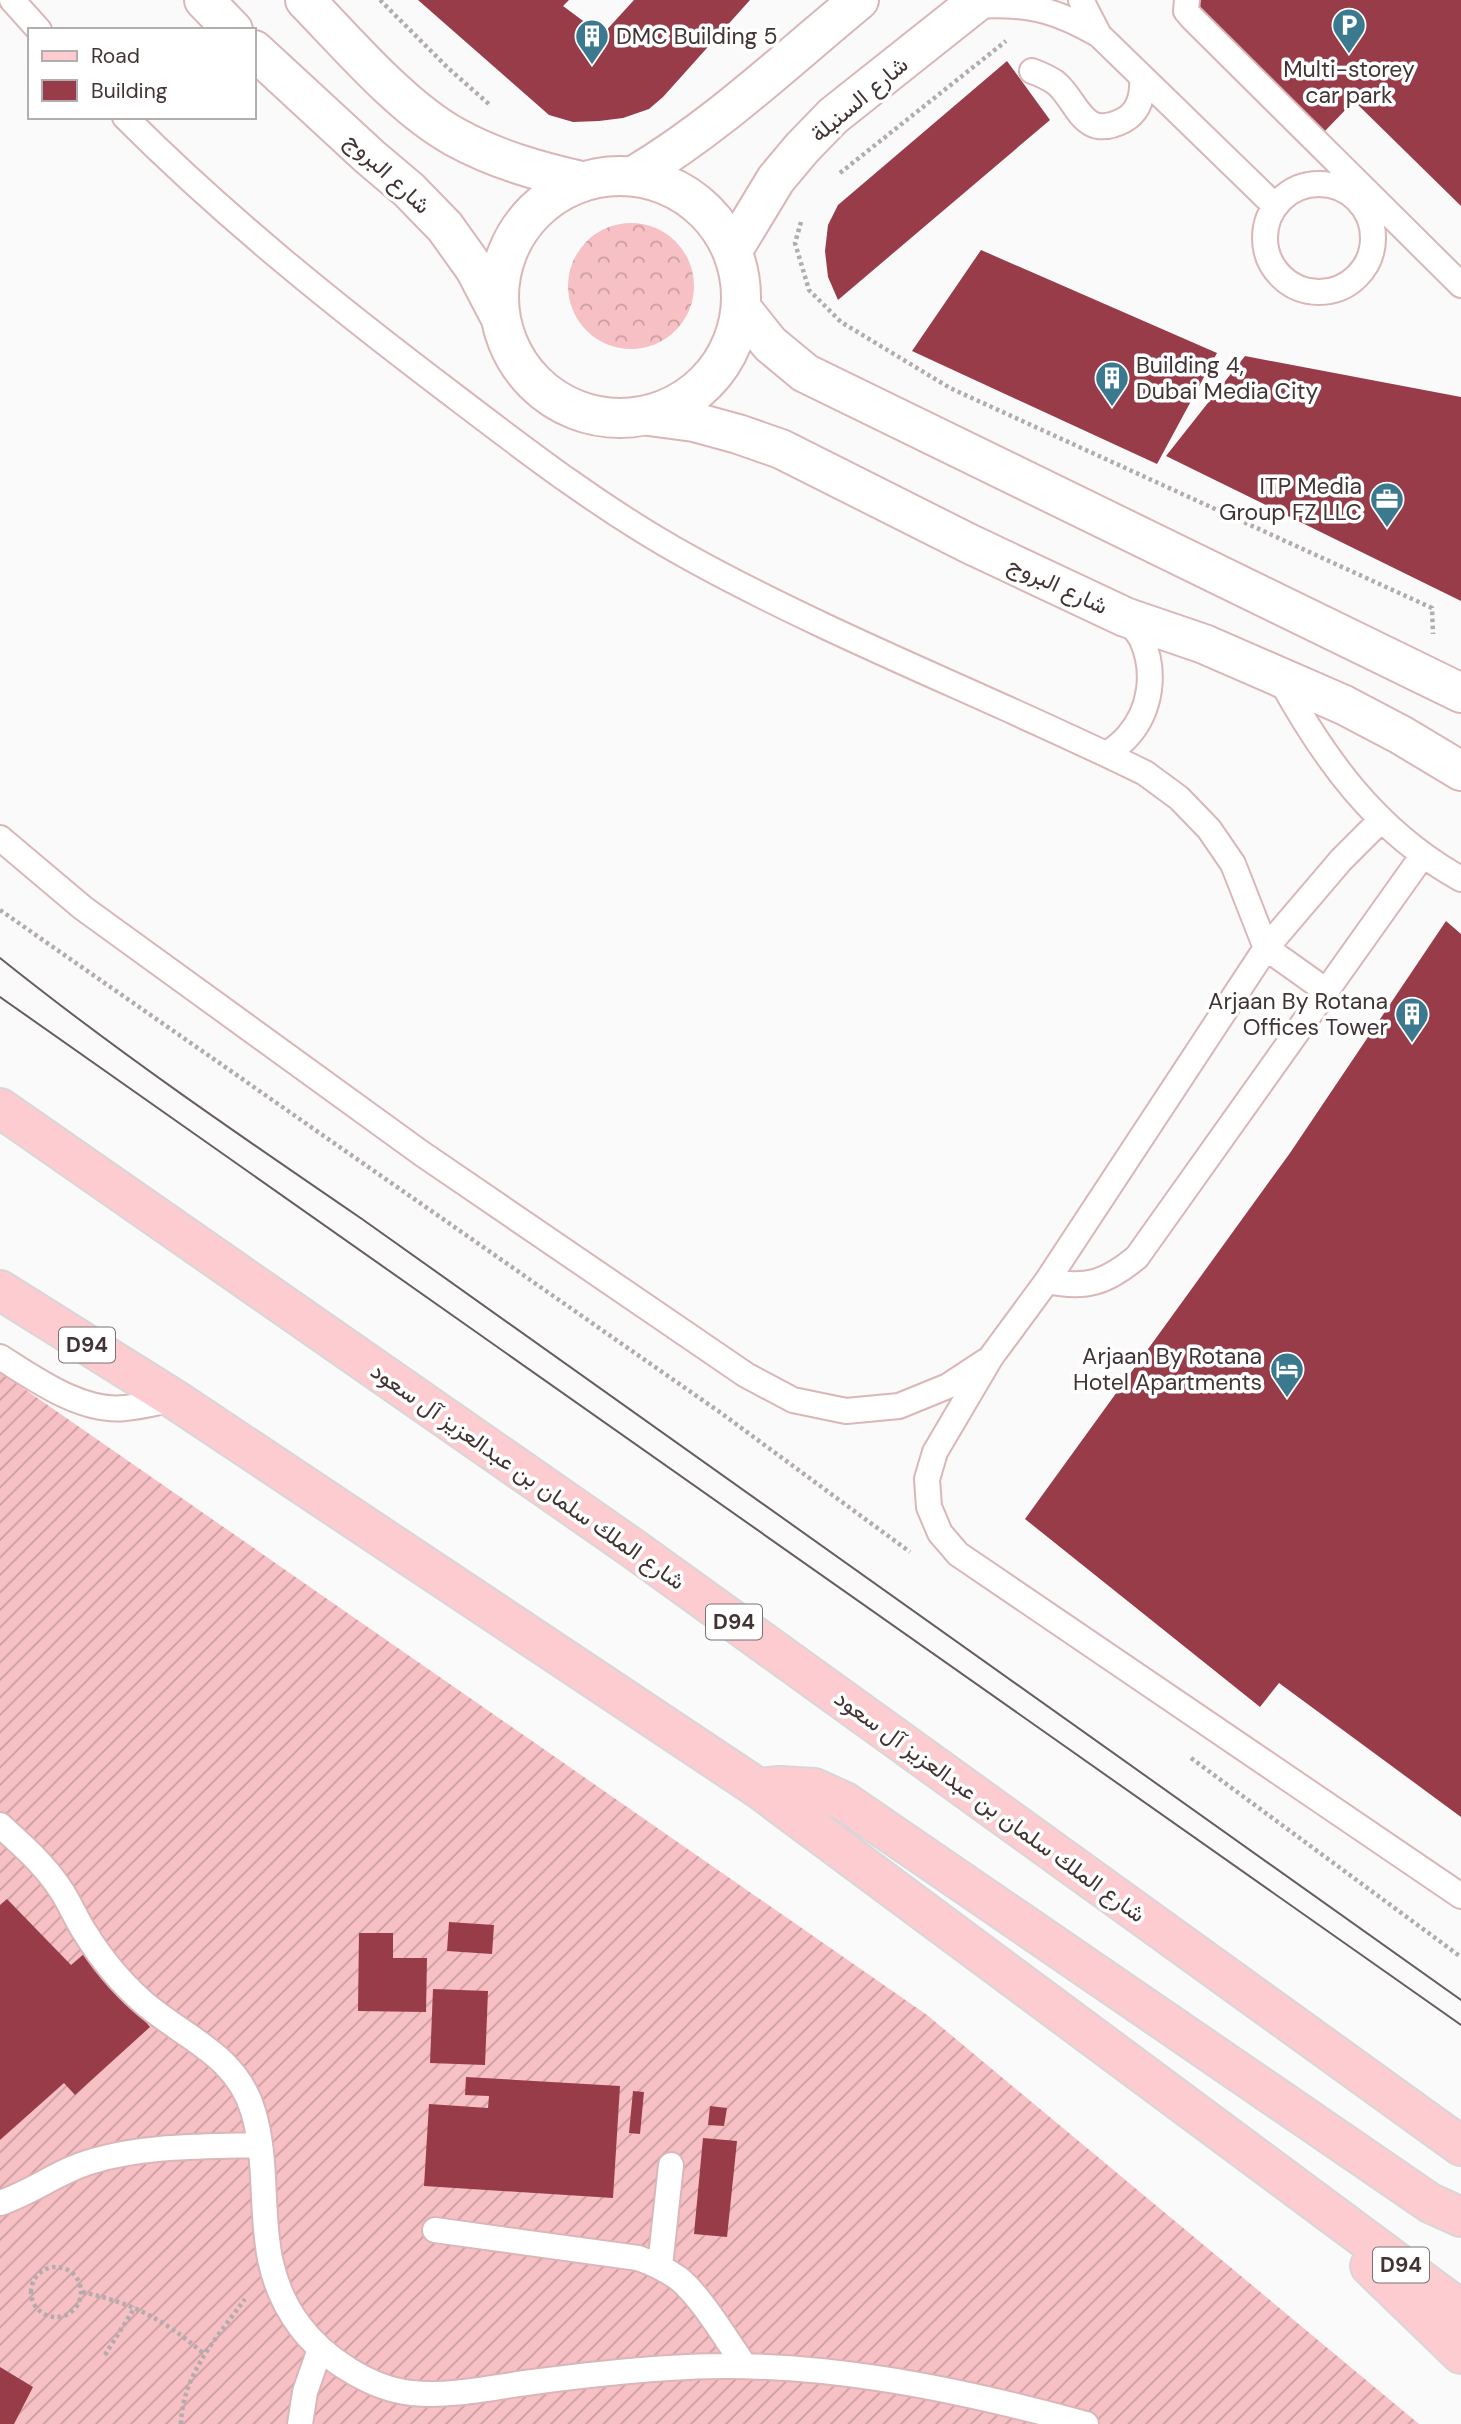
<svg xmlns="http://www.w3.org/2000/svg" width="1461" height="2424" font-family="'DM Sans',Vazirmatn,sans-serif">
  <style>
    .forest { fill: url(#forest-crowns) }
    .garden { fill: url(#garden-furrows) }
    .building { fill: #993c49 }
    .lines { fill: none; stroke-linecap: round; stroke-linejoin: round }
    .lane-casing { stroke: #dab6b8; stroke-width: 28 }
    .street-casing { stroke: #dab6b8; stroke-width: 42 }
    .primary-casing { stroke: #d9d6d7; stroke-width: 42 }
    .path { stroke: #b2acad; stroke-width: 4.5; stroke-dasharray: 3.5 3.5; stroke-linecap: butt }
    .lane { stroke: #fff; stroke-width: 24 }
    .street { stroke: #fff; stroke-width: 38 }
    .primary { stroke: #fdccd0; stroke-width: 38 }
    .tram { stroke: #685d5e; stroke-width: 2 }
    .labels { text-anchor: middle; dominant-baseline: central; stroke-width: 7; stroke-linejoin: round; paint-order: stroke }
    .shield { fill: #fff; stroke: #7b7172; stroke-width: 2 }
    .shield-label { font-size: 21px; font-weight: bold; fill: #423435 }
    .poi-label { font-size: 23px; fill: #423435; stroke: #fff; text-anchor: end }
    .street-label { font-size: 23px; fill: #423435; stroke: #fff }
  </style>
  <defs>
    <pattern id="forest-crowns" width="20" height="18" patternUnits="userSpaceOnUse" patternTransform="scale(1.75)"><rect width="20" height="18" fill="#f7c0c4"/><path d="M2 6a3 3 0 1 1 6 0M12 15a3 3 0 1 1 6 0" fill="none" stroke="#ca9da0"/></pattern>
    <pattern id="garden-furrows" width="10" height="10" patternUnits="userSpaceOnUse" patternTransform="scale(1.75)"><rect width="10" height="10" fill="#f7c0c4"/><path d="M-1 1l2-2M0 10L10 0M9 11l2-2" fill="none" stroke="#ca9da0"/></pattern>
  </defs>
  <rect width="100%" height="100%" fill="#fafafa"/>
  <path class="forest" d="M568 286a63 63 0 1 1 126 0a63 63 0 1 1-126 0Z"/>
  <path class="garden" d="M0 1372 927 2015 1419 2424H0Z"/>
  <path class="building" d="M418 0H569L563 6 602 35 634 0H750L663 97 649 109 623 118 599 121 573 122 549 115Z
    M1190 0H1461V206L1354 101 1324 132Z
    M1007 61 1050 120 838 300 828 277 825 251 828 225 838 205Z
    M981 250 1217 353 1157 464 912 351Z
    M1245 356 1461 397V601L1166 456Z
    M1446 921 1461 934V1817L1279 1683 1260 1707 1025 1519 1290 1153Z
    M7 1899 71 1965 85 1953 150 2027 75 2095 64 2083 0 2140V1905Z
    M449 1922 494 1925 492 1954 447 1951Z
    M359 1933H393V1958H427L426 2012 358 2011Z
    M433 1989 488 1991 485 2065 430 2063Z
    M466 2077 620 2086 613 2198 424 2186 429 2104 488 2108 489 2096 465 2095Z
    M633 2091 644 2092 640 2134 629 2133Z
    M710 2106 727 2108 724 2126 708 2125Z
    M703 2138 737 2141 727 2237 694 2234Z
    M0 2367 33 2387 14 2424H0Z"/>
  <g class="lines">
    <g class="lane-casing">
      <path id="lane" d="M12 0 39 30
        M1081 0 1099 35
        M1187 0 1186 11 1192 18 1461 285
        M973 6C1025 3 1053 8 1099 35L1275 206
        M1032 71C1040 74 1049 78 1056 83 1078 101 1082 142 1124 120 1140 111 1143 94 1142 78
        M125 117C227 219 338 308 453 395 529 453 606 512 690 558 837 639 995 699 1145 773L1179 798 1209 829 1233 864 1266 948 1325 990
        M1265 238a54 54 0 1 1 108 0a54 54 0 1 1-108 0Z
        M1278 675C1323 758 1376 832 1461 879
        M1107 754C1114 749 1122 743 1128 736 1151 710 1156 672 1142 640 1138 632 1131 625 1126 618
        M1381 820 1341 860 1266 948 1047 1281 991 1357 935 1452 927 1479 929 1507 940 1533 958 1554 1461 1896
        M0 838 83 908 421 1153 746 1375 793 1400 846 1411 899 1406 948 1386 986 1361
        M1047 1281C1086 1289 1106 1283 1137 1257L1423 855
        M0 1357C35 1379 82 1413 125 1408 141 1407 158 1402 174 1399
        M0 1825C21 1844 43 1863 59 1887 69 1901 75 1917 84 1931 100 1957 120 1982 143 2002 184 2038 236 2054 253 2111 275 2184 248 2256 299 2325 323 2358 371 2389 412 2393 453 2397 493 2387 533 2382 578 2376 623 2371 669 2368 809 2358 951 2387 1086 2424
        M0 2203C33 2192 60 2170 93 2161 146 2145 204 2147 259 2145
        M435 2230 638 2258C653 2263 665 2269 678 2278 701 2296 727 2341 745 2366
        M660 2266 671 2165
        M300 2424 305 2392 320 2349"/>
    </g>
    <g class="street-casing">
      <path id="street" d="M204 0 233 30
        M305 0C348 44 402 108 455 137 495 159 537 171 581 181
        M254 50 370 157 409 190 445 227 475 269 499 315
        M635 175C717 126 785 61 859 0
        M499 297a121 121 0 1 1 242 0a121 121 0 1 1-242 0Z
        M733 250 776 179 802 148 833 116 979 0
        M742 309 770 344 805 373 1461 693
        M649 416 694 422 738 434 781 449 970 544 1125 617 1204 644 1344 705 1401 735 1461 771"/>
    </g>
    <g class="primary-casing">
      <path id="primary" d="M0 1108 631 1547 1461 2146
        M0 1290 174 1399 758 1788 1461 2310
        M758 1788 780 1786 814 1788 845 1802 1430 2203 1461 2217
        M1370 2266 1461 2354"/>
    </g>
    <path class="path" d="M380 0 448 68 490 105
      M840 173 1006 41
      M801 222 795 243 809 290 841 322 950 388 1432 608 1433 634
      M0 910 721 1413 910 1552
      M1191 1758 1461 1957
      M31 2292a25 25 0 1 1 50 0a25 25 0 1 1-50 0Z
      M82 2292C133 2303 165 2320 204 2354
      M105 2355 135 2307
      M181 2424C182 2375 218 2336 245 2299"/>
    <use href="#lane" class="lane"/>
    <use href="#street" class="street"/>
    <use href="#primary" class="primary"/>
    <path class="tram" d="M0 958C116 1051 239 1135 362 1219L1461 2000
      M0 997 1461 2025"/>
  </g>
  <defs>
    <g id="parking-pin" transform="scale(1.75)"><path d="M0 17L-7.5 6A9.5 9.5 0 1 1 7.5 6Z" fill="#3b798f" stroke="#fff"/><path d="M-3.5-5.5H1a3.5 3.5 0 0 1 0 7H-1V5.5H-3.5ZM-1-3.4V-.6H.8a1.4 1.4 0 0 0 0-2.8Z" fill="#fff"/></g>
    <g id="building-pin" transform="scale(1.75)"><path d="M0 17L-7.5 6A9.5 9.5 0 1 1 7.5 6Z" fill="#3b798f" stroke="#fff"/><path d="M-4-6H4V6H1V3H-1V6H-4ZM-2.5-4.3h1.7v1.8h-1.7ZM.8-4.3h1.7v1.8H.8ZM-2.5-1h1.7V.8h-1.7ZM.8-1h1.7V.8H.8Z" fill="#fff"/></g>
    <g id="office-pin" transform="scale(1.75)"><path d="M0 17L-7.5 6A9.5 9.5 0 1 1 7.5 6Z" fill="#3b798f" stroke="#fff"/><path d="M-6-3h4V-5.5h4V-3h4V5H-6ZM-1-4.5V-3h2v-1.5ZM-6 0V1H6V0Z" fill="#fff"/></g>
    <g id="hotel-pin" transform="scale(1.75)"><path d="M0 17L-7.5 6A9.5 9.5 0 1 1 7.5 6Z" fill="#3b798f" stroke="#fff"/><path d="M-6-4.5h1.5V1H6V5H4.5V3h-9V5H-6ZM-4 0a1.8 1.8 0 1 1 3.6 0ZM.5 0V-2.5h3Q6-2.5 6 0Z" fill="#fff"/></g>
  </defs>
  <g fill-rule="evenodd">
    <use href="#parking-pin" x="1349" y="25"/>
    <use href="#building-pin" x="592" y="36"/>
    <use href="#building-pin" x="1112" y="378"/>
    <use href="#office-pin" x="1387" y="499"/>
    <use href="#building-pin" x="1412" y="1014"/>
    <use href="#hotel-pin" x="1287" y="1369"/>
  </g>
  <g class="labels">
    <g class="shield">
      <rect x="59" y="1327.5" width="56" height="35" rx="5"/>
      <rect x="706" y="1604.5" width="56" height="35" rx="5"/>
      <rect x="1373" y="2247.5" width="56" height="35" rx="5"/>
    </g>
    <g class="shield-label">
      <text x="87" y="1345">D94</text>
      <text x="734" y="1622">D94</text>
      <text x="1401" y="2265">D94</text>
    </g>
    <g class="poi-label">
      <text x="616" y="36" text-anchor="start">DMC Building 5</text>
      <text x="1349" y="69" text-anchor="middle">Multi-storey<tspan x="1349" dy="26">car park</tspan></text>
      <text x="1136" y="365" text-anchor="start">Building 4,<tspan x="1136" dy="26">Dubai Media City</tspan></text>
      <text x="1362" y="486">ITP Media<tspan x="1362" dy="26">Group FZ LLC</tspan></text>
      <text x="1388" y="1001">Arjaan By Rotana<tspan x="1388" dy="26">Offices Tower</tspan></text>
      <text x="1262" y="1356">Arjaan By Rotana<tspan x="1262" dy="26">Hotel Apartments</tspan></text>
    </g>
    <g class="street-label">
      <text transform="translate(859 99) rotate(-40)">شارع السنبلة</text>
      <text transform="translate(388 173) rotate(43)">شارع البروج</text>
      <text transform="translate(1058 585) rotate(25)">شارع البروج</text>
      <text transform="translate(528 1476) rotate(35)">شارع الملك سلمان بن عبدالعزيز آل سعود</text>
      <text transform="translate(990 1806) rotate(36)">شارع الملك سلمان بن عبدالعزيز آل سعود</text>
    </g>
  </g>
  <rect x="28" y="28" width="228" height="91" fill="#ffffff" stroke="#b3aeae" stroke-width="2"/>
  <rect x="42" y="51" width="35" height="10" fill="#fdccd0" stroke="#b3aeae" stroke-width="2"/>
  <text x="91" y="63" font-size="21" fill="#423435">Road</text>
  <rect x="42" y="80" width="35" height="21" fill="#993c49" stroke="#b3aeae" stroke-width="2"/>
  <text x="91" y="98" font-size="21" fill="#423435">Building</text>
</svg>
